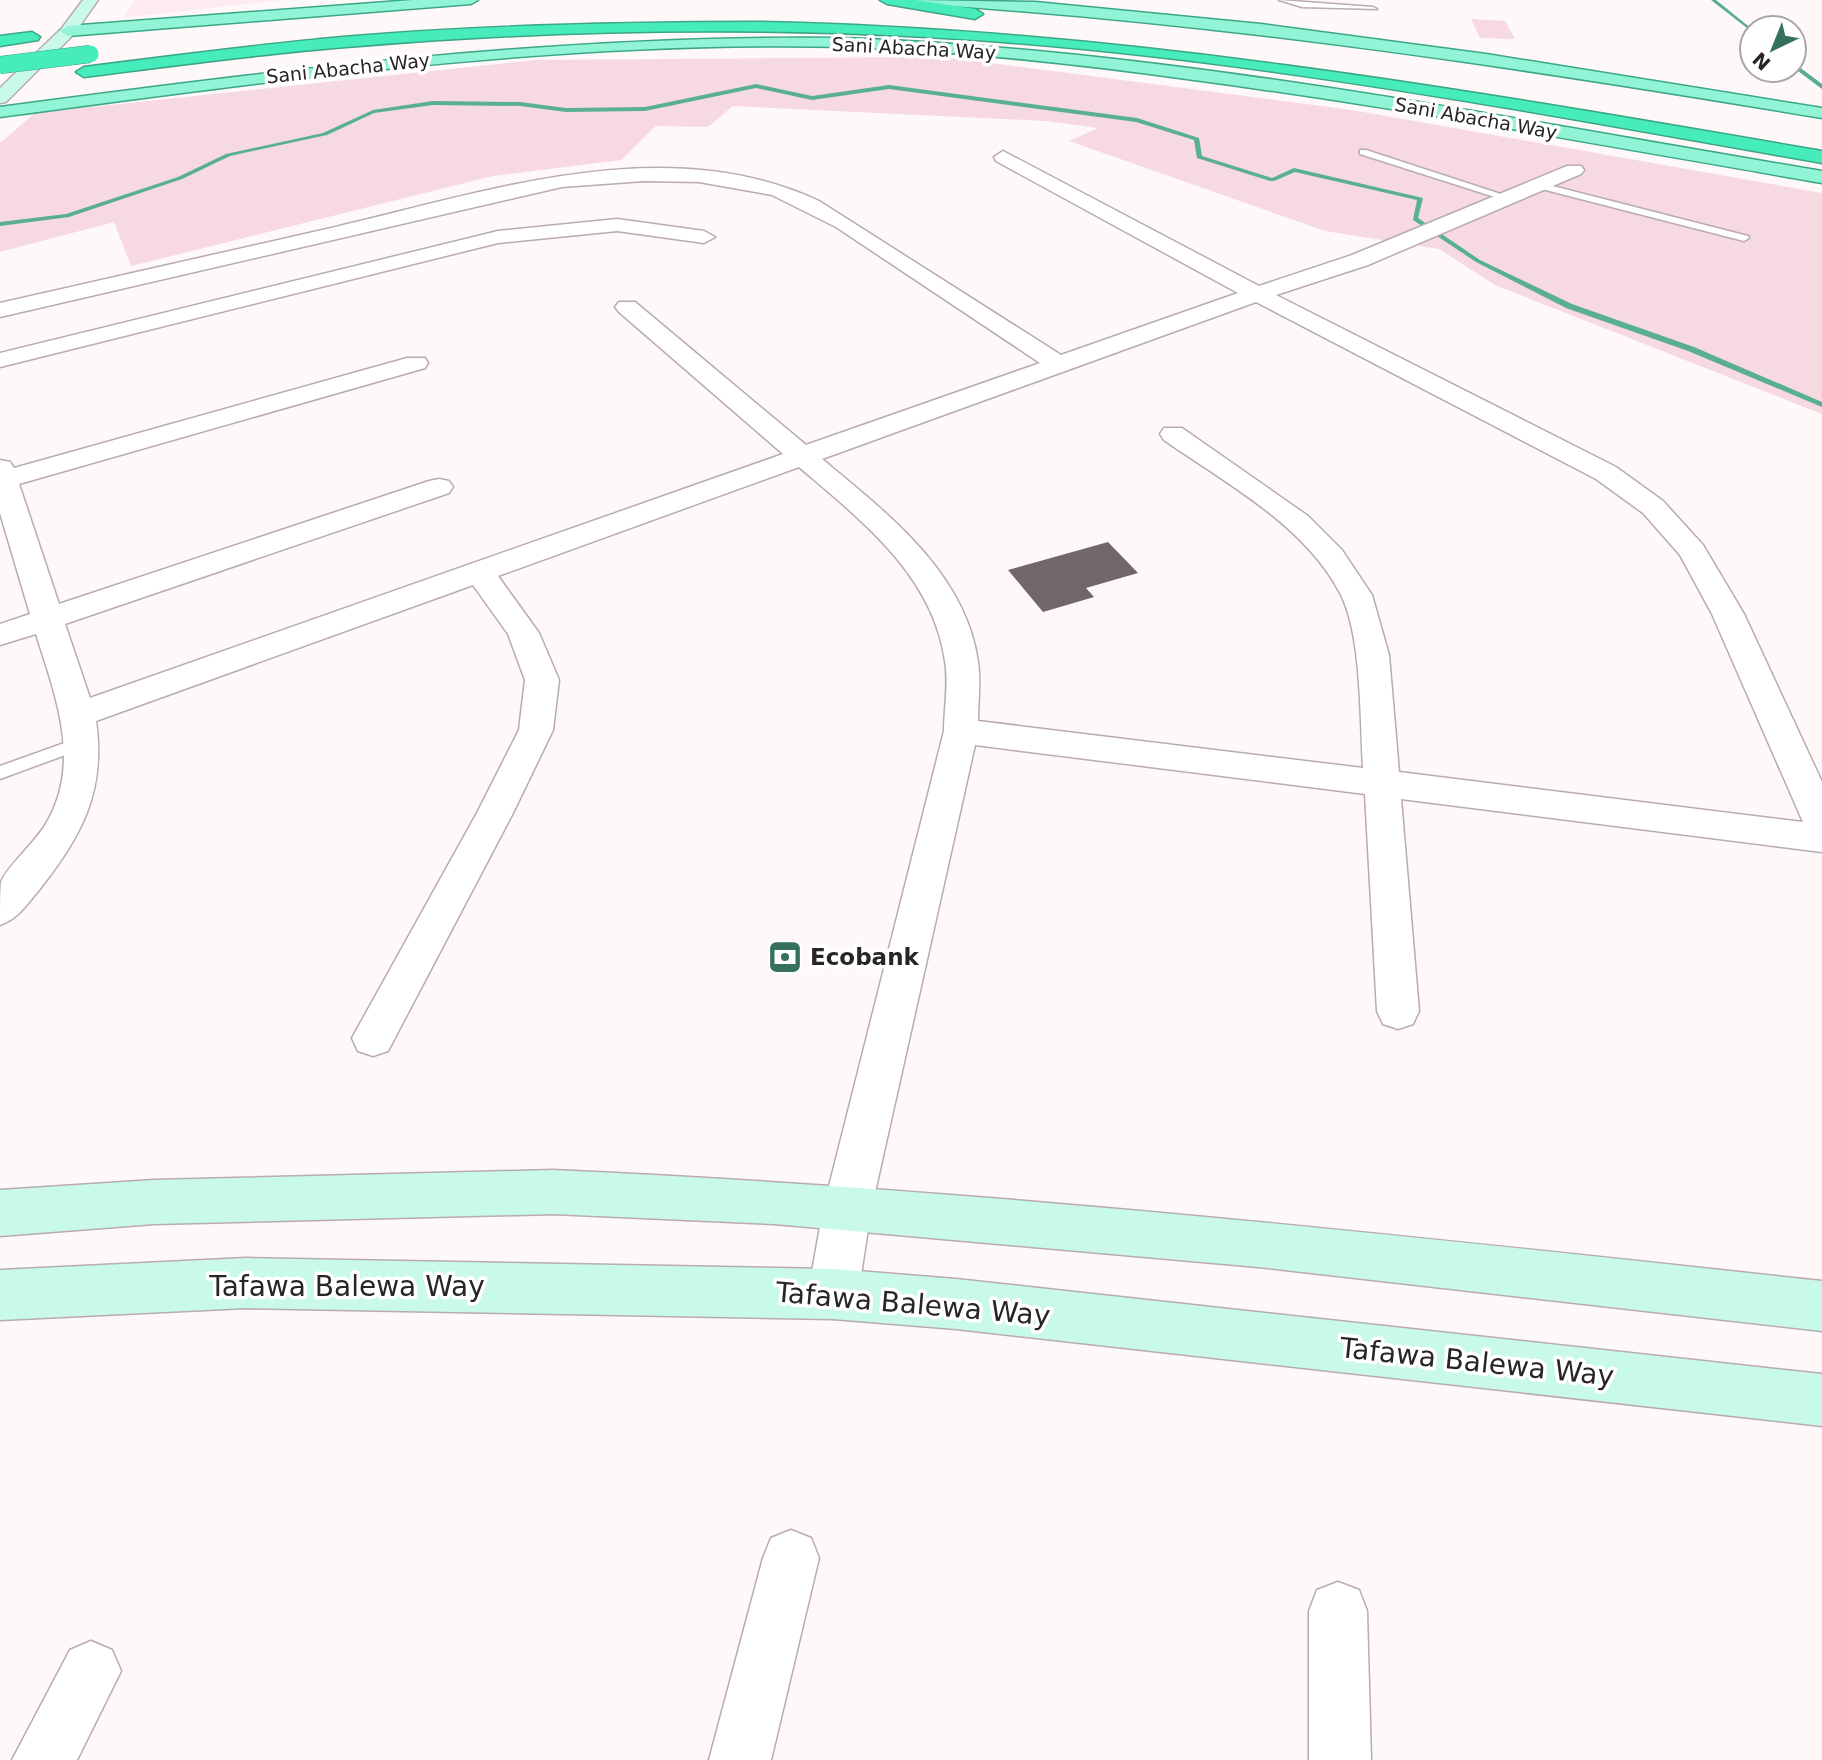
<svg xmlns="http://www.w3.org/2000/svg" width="1822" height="1760" font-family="'DejaVu Sans',sans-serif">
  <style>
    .built { fill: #feebf0 }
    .green { fill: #f7d9e1 }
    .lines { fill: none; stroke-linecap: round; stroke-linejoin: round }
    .stream { fill: #59af91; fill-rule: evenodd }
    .building { fill: #726669 }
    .service-casing { stroke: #b9abaf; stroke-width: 3 }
    .minor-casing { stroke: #b9abaf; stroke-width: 3 }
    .secondary-casing { stroke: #b9abaf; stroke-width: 3 }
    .primary-casing { stroke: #3ca686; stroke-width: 3 }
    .motorway-casing { stroke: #3ca686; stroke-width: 3 }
    .service { fill: #fff; fill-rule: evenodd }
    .minor { fill: #fff; fill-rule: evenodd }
    .secondary { fill: #c8f9eb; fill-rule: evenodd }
    .primary { fill: #91f4d6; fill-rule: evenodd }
    .motorway { fill: #47ecbb; fill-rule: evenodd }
    .motorway-bridge-casing { stroke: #3ca686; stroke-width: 18; stroke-linecap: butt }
    .motorway-bridge { stroke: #47ecbb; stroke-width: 17 }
    .labels { text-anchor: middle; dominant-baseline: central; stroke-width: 7; stroke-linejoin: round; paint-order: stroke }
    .far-street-label { font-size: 19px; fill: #292425; stroke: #fff }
    .poi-label { font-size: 23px; font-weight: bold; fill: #292425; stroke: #fff; text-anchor: start }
    .near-street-label { font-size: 28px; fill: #292425; stroke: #fff }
  </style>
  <rect width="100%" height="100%" fill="#fef8f9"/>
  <path class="built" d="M135 0H283L122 18Z"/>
  <path class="green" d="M1471 19 1505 21 1515 39 1480 38Z
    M944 57 1352 110 1822 193V414L1495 285 1439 249 1325 231 1069 141 1098 128 1046 121 733 106 708 127 656 126 621 160 493 176 131 266 114 222 0 252V143L35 113 536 60Z"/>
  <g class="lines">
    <path class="stream" d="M1711 0H1716L1752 29V32Z
      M1794 63 1822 84V89L1794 68Z
      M756 84 812 96 889 85 1137 118 1199 138 1202 156 1272 178 1294 168 1423 198 1418 218 1480 260 1572 304 1694 347 1822 402V407L1688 351 1566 308 1476 262 1413 220 1417 200 1295 172 1274 181H1270L1197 158 1194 140 1136 122 889 89 812 100 756 88 645 111 566 112 520 106 433 105 374 113 327 135 230 156 182 179 69 217 0 226V222L66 214 178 177 226 154 323 133 373 110 433 101 520 102 566 108 645 107Z"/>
  </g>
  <path class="building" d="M1108 542 1138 573 1086 588 1094 597 1043 612 1008 570Z"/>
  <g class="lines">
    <g class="service-casing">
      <path id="service" d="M1279 0 1373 7 1377 9 1302 7Z
        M1360 150H1366L1513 198 1504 200 1360 154Z
        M1537 182 1748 236 1749 238 1744 241 1534 187Z
        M84 736 90 738 93 742 90 746 0 779V766Z"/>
    </g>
    <g class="minor-casing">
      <path id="minor" d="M1003 151 1259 286 1352 255 1567 166H1581L1584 170 1581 174 1368 265 1276 295 1616 467 1663 501 1703 545 1744 614 1822 782V852L1401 799 1419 1011 1413 1024 1398 1029 1383 1024 1377 1011 1365 794 975 745 871 1210 858 1294 851 1312 833 1319 815 1312 808 1294 823 1210 944 731C944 709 949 683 945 661 933 575 861 520 799 467L498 576 539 633 559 680 553 730 513 813 388 1051 373 1056 358 1051 352 1038 477 813 519 730 525 680 508 634 473 585 96 721C106 791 82 836 39 890 27 904 18 919 0 925 0 913 0 892 1 882 8 865 36 842 47 822 82 761 55 695 36 634L0 645V624L30 614 0 513V460L10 462 14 468 407 358H425L428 363 425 368 19 484 59 604 429 481 439 479 449 481 453 487 449 493 65 624 90 698 783 454 619 312 615 307 619 302H635L806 445 1040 363 836 227 772 195 699 182 644 181 562 187 0 317V303C110 278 221 253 331 228 486 192 665 129 819 201L1061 355 1238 293 996 161 994 157ZM1256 302 1596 479 1643 513 1680 555 1712 614 1803 822 1399 772 1389 655 1372 595 1342 550 1308 516 1182 428H1164L1160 434 1164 440C1225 483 1304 524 1340 593 1362 634 1360 720 1363 768L978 721C978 702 981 681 978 662 966 573 886 512 822 459Z
        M617 219 704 231 715 237 704 243 617 231 498 243 0 367V353L498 231Z
        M791 1530 811 1538 819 1558 771 1760H709L763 1558 771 1538Z
        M1338 1582 1359 1590 1367 1611 1371 1760H1309V1611L1317 1590Z
        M91 1641 112 1650 121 1671 77 1760H12L70 1650Z"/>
    </g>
    <g class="secondary-casing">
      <path id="secondary" d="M83 0H98L74 34 6 102 0 103V88L62 28Z
        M553 1170C978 1189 1400 1235 1822 1281V1331L1258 1267 774 1224 553 1214 154 1224 0 1236V1190L154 1180Z
        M246 1258 833 1269 956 1279 1822 1374V1426L956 1329 833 1319 246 1308 0 1320V1270Z"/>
    </g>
    <g class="primary-casing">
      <path id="primary" d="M413 0H478L471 4 68 36 60 31 68 26Z
        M915 0 1035 2 1261 24 1486 54 1822 108V118C1523 68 1225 23 922 4Z
        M844 38C1173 50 1498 117 1822 171V183C1613 147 1404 108 1194 80 1078 64 962 51 845 47 563 40 279 80 0 117V107C280 70 561 34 844 38Z"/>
    </g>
    <g class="motorway-casing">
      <path id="motorway" d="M880 0H915L975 9 983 14 975 19 887 4Z
        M760 22C1120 29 1468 90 1822 151V163C1519 110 1216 51 908 36 721 27 533 31 346 47 258 54 171 66 84 77L76 72 84 67C170 56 256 45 342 37 481 25 621 22 760 22Z
        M32 32 40 37 38 40 0 46V36Z"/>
    </g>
    <use href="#service" class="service"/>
    <use href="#minor" class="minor"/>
    <use href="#secondary" class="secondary"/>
    <use href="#primary" class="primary"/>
    <use href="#motorway" class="motorway"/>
    <g class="motorway-bridge-casing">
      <path id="motorway-bridge" d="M0 65 90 54"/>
    </g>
    <use href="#motorway-bridge" class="motorway-bridge"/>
  </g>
  <defs>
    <g id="bank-square" transform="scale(1.75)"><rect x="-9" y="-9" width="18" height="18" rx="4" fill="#35715d" stroke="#fff"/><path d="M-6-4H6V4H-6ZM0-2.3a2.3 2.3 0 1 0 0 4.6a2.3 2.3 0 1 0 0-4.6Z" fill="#fff"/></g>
  </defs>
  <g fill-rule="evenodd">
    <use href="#bank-square" x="785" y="957"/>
  </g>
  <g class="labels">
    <g class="far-street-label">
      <text transform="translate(914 48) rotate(3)">Sani Abacha Way</text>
      <text transform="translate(348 68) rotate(-6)">Sani Abacha Way</text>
      <text transform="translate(1476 118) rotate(10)">Sani Abacha Way</text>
    </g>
    <g class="poi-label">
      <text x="810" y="957">Ecobank</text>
    </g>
    <g class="near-street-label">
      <text x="347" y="1286">Tafawa Balewa Way</text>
      <text transform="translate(913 1304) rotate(5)">Tafawa Balewa Way</text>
      <text transform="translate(1477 1362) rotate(6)">Tafawa Balewa Way</text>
    </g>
  </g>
  <g transform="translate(1773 49) rotate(223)"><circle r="33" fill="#ffffff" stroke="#a9a7a8" stroke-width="2"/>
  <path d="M0-5L12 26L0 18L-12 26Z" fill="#35715d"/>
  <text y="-10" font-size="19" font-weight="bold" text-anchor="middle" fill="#292425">N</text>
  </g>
</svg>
